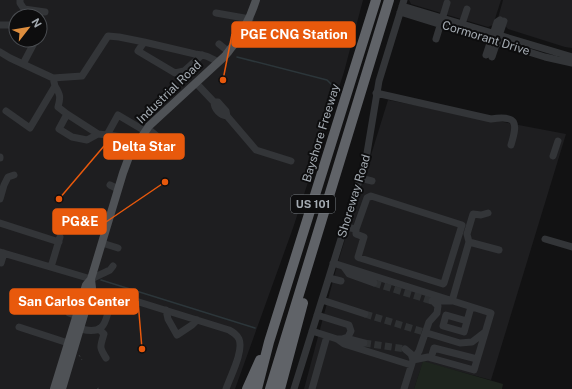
<svg xmlns="http://www.w3.org/2000/svg" width="572" height="389" font-family="'Public Sans',sans-serif">
  <style>
    .built { fill: #1e1e20; fill-rule: evenodd }
    .green { fill: #1e251e }
    .lines { fill: none; stroke-linecap: round; stroke-linejoin: round }
    .stream { stroke: #2c363a; stroke-width: 1.5 }
    .minor-tunnel { stroke: #2f3133; stroke-width: 7; stroke-dasharray: 7 3.5; stroke-linecap: butt }
    .path { stroke: #393c3e; stroke-width: 1; stroke-dasharray: 2 3; stroke-linecap: butt }
    .minor { stroke: #333538; stroke-width: 7 }
    .major { stroke: #4f5256; stroke-width: 8 }
    .highway { stroke: #606368; stroke-width: 10 }
    .labels { text-anchor: middle; dominant-baseline: central; stroke-width: 4; stroke-linejoin: round; paint-order: stroke }
    .shield { fill: #0d0d0e; stroke: #777c81; stroke-width: 1 }
    .shield-label { font-size: 11px; font-weight: bold; fill: #a4abb2 }
    .street-label { font-size: 12px; fill: #a4abb2; stroke: #0d0d0e }
    .leader { fill: none; stroke: #e8590c; stroke-width: 1.5 }
    .callout-dot { fill: #e8590c; stroke: #0d0d0e; stroke-width: 1.5 }
    .callout { fill: #e8590c; stroke: #e8590c; stroke-width: 1.5 }
    .callout-label { font-size: 13px; text-anchor: middle; font-weight: bold; fill: #fff }
  </style>
  <rect width="100%" height="100%" fill="#121213"/>
  <path class="built" d="M0 0H363L344 72 293 228 235 389H0ZM16 16H40V40H16Z
    M409 0H501L493 25 488 27 411 4Z
    M503 0H572V48L565 47 508 29 498 18Z
    M388 100 566 134 491 380 423 362 414 389H304L338 262Z"/>
  <path class="green" d="M423 361 503 384 502 389H414Z"/>
  <g class="lines">
    <path class="stream" d="M237 57 327 80 331 84
      M101 280 255 328"/>
    <path class="minor-tunnel" d="M374 283 432 301
      M365 314 427 333
      M364 343 405 349"/>
    <path class="path" d="M79 355 82 360
      M97 389 99 388"/>
    <path class="minor" d="M20 0V3L24 9 45 12
      M402 6 572 57
      M400 12 545 57 572 63
      M216 13 250 19
      M462 24 467 9
      M0 25H11
      M436 39 447 3
      M219 44 229 52
      M0 52 10 58 53 78 82 76 108 36 119 37 144 42
      M202 55 184 71 175 73 138 51 144 42 195 54C206 55 209 57 218 62
      M486 55 497 22 500 20
      M492 57 504 21
      M23 64 33 45
      M196 83 214 102
      M55 86C60 94 61 97 58 107L67 114
      M376 93 491 119C517 115 518 122 511 145
      M6 111 30 128 55 86 53 78
      M227 116C220 115 214 109 214 102H218L226 111 227 116 256 150 291 161
      M147 128 158 137 170 143
      M98 134 87 140 72 137 59 129 67 114 98 134 107 135
      M139 139 107 135 118 115 145 131
      M553 156 558 141
      M0 158V157
      M360 178 372 181
      M110 185 118 189
      M0 199 4 185 8 177 14 175
      M0 223 59 242
      M345 227 356 229 367 198 371 196 462 225 444 283 443 284 360 258 358 257 364 237 356 234V229
      M545 239 572 247
      M469 242 467 234 473 214 481 215 488 213
      M102 243 118 248
      M0 252 91 279 110 270 113 266
      M1 263 4 253
      M333 263 491 313 474 370 431 358 434 348 477 359
      M51 267 60 237
      M344 267 349 274 374 283
      M329 278 341 281
      M322 300 365 314
      M432 301H452L469 242 499 250
      M166 310 168 319 177 335 192 325 197 320
      M69 313 77 316
      M317 315 349 325 351 331 348 337 342 339H337
      M467 321 446 315 443 326 464 332 471 307
      M19 327 68 343
      M81 329C120 339 96 296 126 298L229 330C233 332 237 335 239 339 244 351 230 377 226 389
      M99 329 104 334C100 347 99 347 106 358
      M312 331 337 339 344 344 411 365
      M427 333 460 343 472 342 485 332
      M345 338 364 343
      M405 349 411 354 413 360
      M413 360 428 357 431 358
      M294 389 366 159 379 81 404 0
      M312 389 327 336
      M404 389 413 360 419 351 429 322 437 313 438 306 434 302"/>
    <path class="major" d="M54 389 86 285 91 279
      M62 389 92 288 91 279 123 173 130 154 149 126 225 56C240 38 249 22 256 0"/>
    <path class="highway" d="M247 389 260 360
      M257 389 269 342 376 0
      M270 389 389 0
      M280 389 303 303"/>
  </g>
  <g class="labels">
    <rect class="shield" x="291" y="195" width="44" height="18" rx="3"/>
    <g class="shield-label">
      <text x="313" y="204">US 101</text>
    </g>
    <g class="street-label">
      <text transform="translate(486 38) rotate(17)">Cormorant Drive</text>
      <text transform="translate(169 92) rotate(-44)">Industrial Road</text>
      <text transform="translate(321 133) rotate(-73)">Bayshore Freeway</text>
      <text transform="translate(354 196) rotate(-73)">Shoreway Road</text>
    </g>
  </g>
  <path class="leader" d="M223 80L232 34M59 199L104 146M165 182L106 222M142 349L138 301"/>
  <g class="callout-dot">
    <circle cx="223" cy="80" r="4"/>
    <circle cx="59" cy="199" r="4"/>
    <circle cx="165" cy="182" r="4"/>
    <circle cx="142" cy="349" r="4"/>
  </g>
  <g class="callout">
    <rect x="232" y="22" width="123" height="25" rx="4"/>
    <rect x="104" y="134" width="80" height="25" rx="4"/>
    <rect x="53" y="209" width="53" height="25" rx="4"/>
    <rect x="10" y="289" width="128" height="25" rx="4"/>
  </g>
  <g class="callout-label">
    <text x="294" y="39">PGE CNG Station</text>
    <text x="144" y="151">Delta Star</text>
    <text x="80" y="226">PG&amp;E</text>
    <text x="74" y="306">San Carlos Center</text>
  </g>
  <g transform="translate(28 28) rotate(59)"><circle r="19" fill="#0d0d0e" stroke="#494c50"/>
  <path d="M0-3L7 15L0 10L-7 15Z" fill="#de8e3e"/>
  <text y="-6" font-size="11" font-weight="bold" text-anchor="middle" fill="#a4abb2">N</text>
  </g>
</svg>
